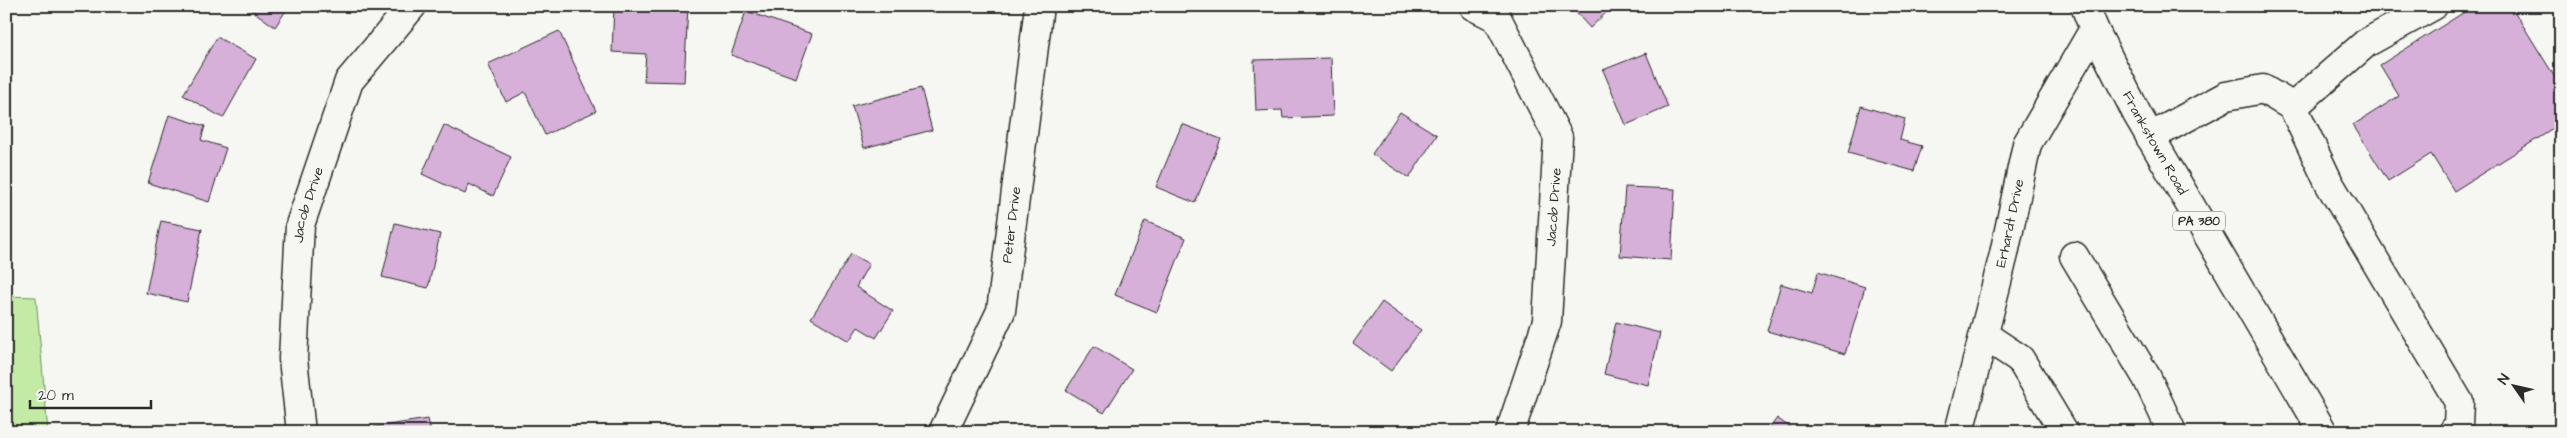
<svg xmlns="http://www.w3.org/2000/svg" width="2567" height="438" font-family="'Architects Daughter',sans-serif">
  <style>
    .green { fill: #c3eba6; stroke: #778b68 }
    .building { fill: #d6b0d9; stroke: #2b2b2b }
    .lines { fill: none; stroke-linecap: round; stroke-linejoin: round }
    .minor-casing { stroke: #2b2b2b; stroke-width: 31 }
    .major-casing { stroke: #2b2b2b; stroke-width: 31 }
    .minor { stroke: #f6f6f2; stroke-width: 28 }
    .major { stroke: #f6f6f2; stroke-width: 28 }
    .labels { text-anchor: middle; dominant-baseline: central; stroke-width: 4; stroke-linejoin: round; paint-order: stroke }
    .shield { fill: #f6f6f2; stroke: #686867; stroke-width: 1 }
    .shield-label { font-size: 12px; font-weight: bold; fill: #2b2b2b }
    .street-label { font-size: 14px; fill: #2b2b2b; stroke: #f6f6f2 }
  </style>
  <rect width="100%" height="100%" fill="#f6f6f2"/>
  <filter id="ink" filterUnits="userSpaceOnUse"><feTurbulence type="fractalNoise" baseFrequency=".02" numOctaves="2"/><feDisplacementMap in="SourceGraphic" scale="10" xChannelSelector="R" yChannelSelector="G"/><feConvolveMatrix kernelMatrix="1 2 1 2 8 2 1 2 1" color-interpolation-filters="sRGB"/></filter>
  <g filter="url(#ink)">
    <path class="green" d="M6 296 36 297 48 432H6Z"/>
    <path class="building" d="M246 6H289L275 27Z
      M614 6H688L684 82 644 81 646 54 612 52Z
      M1570 6H1613L1590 28Z
      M2474 6H2511L2561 87V124L2454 191 2431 154 2388 181 2353 125 2399 96 2380 65Z
      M746 11 812 34 796 78 731 55Z
      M559 31 596 111 545 135 525 92 506 102 488 64Z
      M217 37 256 59 223 118 183 95Z
      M1646 53 1668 107 1626 125 1603 70Z
      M1331 58 1333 116 1283 118 1282 110 1256 111 1254 60Z
      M921 88 932 130 864 148 852 106Z
      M1861 106 1905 119 1900 140 1922 146 1914 171 1848 153Z
      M1400 112 1437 135 1409 178 1372 154Z
      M169 115 205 126 201 140 226 148 209 202 148 183Z
      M1182 124 1221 139 1195 203 1156 187Z
      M444 125 511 157 493 196 469 184 465 194 422 174Z
      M1625 187 1675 189 1671 260 1620 256Z
      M161 221 202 229 187 302 146 293Z
      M1145 221 1186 238 1157 312 1115 295Z
      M395 223 440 234 428 288 382 277Z
      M851 254 869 264 856 287 893 311 876 338 858 327 849 341 811 318Z
      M1818 272 1865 287 1845 354 1767 331 1781 284 1812 293Z
      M1382 302 1421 330 1391 371 1353 343Z
      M1616 322 1660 333 1648 385 1604 374Z
      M1094 346 1132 369 1104 413 1066 390Z
      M1777 418 1796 432H1767Z
      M428 419 431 432H375L374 427Z
      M736 427 743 432H732Z"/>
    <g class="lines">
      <g class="minor-casing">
        <g id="minor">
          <path d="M1473 6 1497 18 1558 137 1547 321 1510 432"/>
          <path d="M2293 107 2366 43 2433 6"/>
          <path d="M2150 137 2226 96 2263 89 2293 107 2329 183 2459 402 2458 425 2453 432"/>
          <path d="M2074 256 2147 378 2172 432"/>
          <path d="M1984 335 2020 359 2064 432"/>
          <path id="s1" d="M301 432 293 359 300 225 349 81 412 6"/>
          <path id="s2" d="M943 432 1001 311 1039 6"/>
          <path id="s3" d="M1959 432 2004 254 2027 144 2094 29"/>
        </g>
      </g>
      <g class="major-casing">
        <g id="major">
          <path id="s4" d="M2085 6 2094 29 2137 114 2323 432"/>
        </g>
      </g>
      <use href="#minor" class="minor"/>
      <use href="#major" class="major"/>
    </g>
  </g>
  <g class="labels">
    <rect class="shield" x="2173" y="211.5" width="52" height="19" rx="4"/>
    <g class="shield-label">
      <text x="2199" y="221">PA 380</text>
    </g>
    <g class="street-label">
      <text stroke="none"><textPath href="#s4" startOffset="154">Frankstown Road</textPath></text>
      <text stroke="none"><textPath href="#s1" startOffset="229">Jacob Drive</textPath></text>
      <text transform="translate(1554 207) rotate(-86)">Jacob Drive</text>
      <text stroke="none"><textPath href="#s3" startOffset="215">Erhardt Drive</textPath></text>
      <text stroke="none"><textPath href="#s2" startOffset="221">Peter Drive</textPath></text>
    </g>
  </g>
  <rect width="2567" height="438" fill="none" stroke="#f6f6f2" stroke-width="25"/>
  <rect x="12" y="12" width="2542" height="413" fill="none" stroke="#2b2b2b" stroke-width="2" filter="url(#ink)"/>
  <g transform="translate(2514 386) rotate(304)" stroke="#f6f6f2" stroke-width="4" paint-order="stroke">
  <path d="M0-4L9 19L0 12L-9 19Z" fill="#2b2b2b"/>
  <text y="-8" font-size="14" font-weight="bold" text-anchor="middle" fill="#2b2b2b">N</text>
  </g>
  <path d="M30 400v8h121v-8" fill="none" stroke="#2b2b2b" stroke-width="2.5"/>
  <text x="38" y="400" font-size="15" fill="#2b2b2b" stroke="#f6f6f2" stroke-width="4" paint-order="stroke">20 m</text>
</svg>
